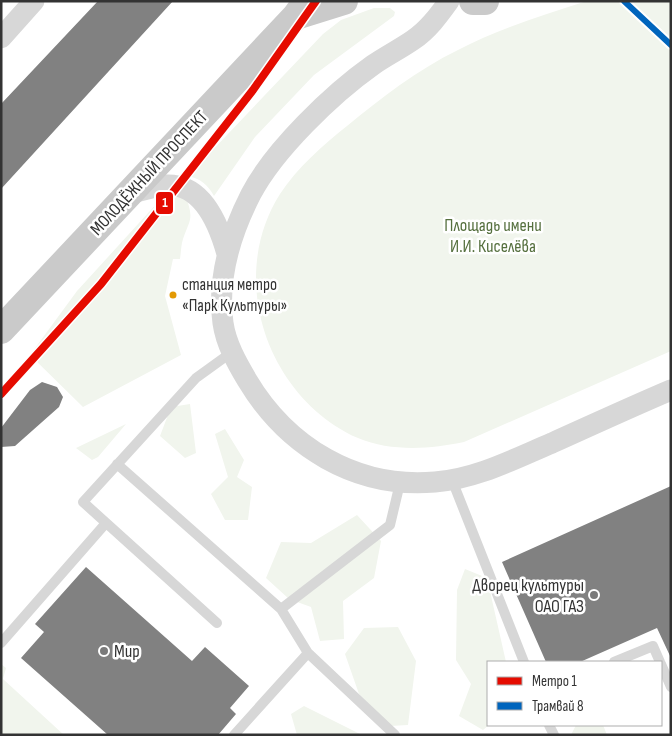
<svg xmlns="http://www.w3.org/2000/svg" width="672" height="736" font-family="'Sofia Sans Condensed',sans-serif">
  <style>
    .green { fill: #f1f5ed }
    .building { fill: #818181 }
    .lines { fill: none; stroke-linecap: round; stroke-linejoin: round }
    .service { stroke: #d7d7d7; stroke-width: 10 }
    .minor { stroke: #d7d7d7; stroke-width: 21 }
    .primary { stroke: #cacaca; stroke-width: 28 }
    .tram-1-casing { stroke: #fff; stroke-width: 10 }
    .tram-1 { stroke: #0065bd; stroke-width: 6 }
    .metro-1-casing { stroke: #fff; stroke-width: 11 }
    .metro-1 { stroke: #e50b00; stroke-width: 8 }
    .bus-dot { fill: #e39a05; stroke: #fff; stroke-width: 2 }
    .poi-dot { fill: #7a7a7a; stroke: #fff; stroke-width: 2 }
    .labels { text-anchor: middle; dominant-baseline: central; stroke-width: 5; stroke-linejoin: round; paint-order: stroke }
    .bus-label { font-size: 17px; fill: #333; stroke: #fff; text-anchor: start }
    .street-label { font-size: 18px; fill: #333; stroke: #fff }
    .park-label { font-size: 18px; fill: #56703f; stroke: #fff }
    .poi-label { font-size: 18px; fill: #333; stroke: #fff; text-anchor: end }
    .line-badge { stroke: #fff; stroke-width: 2 }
    .badge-label { font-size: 14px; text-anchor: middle; font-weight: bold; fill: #fff }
  </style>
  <rect width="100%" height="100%" fill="#fff"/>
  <path class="green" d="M587 1H671V351L464 442C431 449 391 452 358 438 268 398 226 279 280 194 297 168 323 145 347 126 381 98 417 70 458 50 498 29 544 15 587 1Z
    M374 8H390L395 12 394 16 314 75 255 137 214 196C207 184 201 179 188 176L323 34 341 20Z
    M171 193 187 200C194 220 189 221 183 239 181 245 181 253 180 259H173L165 296 181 355 83 407 30 355 77 291 159 201Z
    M190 404 196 453 185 458 160 436 171 407Z
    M126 424 98 457 92 460 76 448Z
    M225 429 244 460 237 477 252 487 248 520H225L211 494 228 477 215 434Z
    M357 515 381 541 374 578 343 601 344 639 320 641 311 607 289 599 266 578 281 542 311 543Z
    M465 569 487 578 506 662H488L489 725 483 730 459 716 471 684 456 660 457 590Z
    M398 627 416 661 408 725 390 726 359 694 345 654 364 628Z
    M1 664 6 668 3 679 64 735H1Z
    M304 706 362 735H297L291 714Z
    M576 725H603L607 735H571Z"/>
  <path class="building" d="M98 1H173L1 189V104Z
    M42 382 57 387 63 397 59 407 15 446 1 447V428L30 390Z
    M671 486V658L657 628 580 662H546L502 562Z
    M86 567 192 661 205 647 249 686 230 708 236 714 218 735H108L21 658 44 632 35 624Z"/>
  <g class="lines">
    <path class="service" d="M117 464 281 609 308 653 395 735
      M452 480 524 662
      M281 609 390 525 400 483
      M217 623 83 502 196 378 232 352
      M1 643 106 523
      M614 662 653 646 660 662
      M661 664 671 687
      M549 725 554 735
      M234 735 308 653"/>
    <path class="minor" d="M449 1C439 15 428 30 413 40 400 49 386 56 373 65 332 94 274 150 251 194 231 233 217 279 223 323 226 344 237 363 247 380 287 447 356 489 435 482 476 479 514 459 552 443 592 425 631 407 671 390
      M1 38 34 1
      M129 194C141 191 155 186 167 185 203 184 219 225 227 254"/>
    <path class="primary" d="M473 1H485
      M296 16 344 1
      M1 330 296 16 307 1"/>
    <g class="tram-1-casing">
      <path id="tram-1" d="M624 1 671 45"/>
    </g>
    <use href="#tram-1" class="tram-1"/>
    <g class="metro-1-casing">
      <path id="metro-1" d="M1 394 101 284 253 90 316 1"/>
    </g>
    <use href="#metro-1" class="metro-1"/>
  </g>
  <circle class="bus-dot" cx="173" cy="295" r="4.5"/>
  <g class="poi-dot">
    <circle cx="594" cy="595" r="5"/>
    <circle cx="104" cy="651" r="5"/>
  </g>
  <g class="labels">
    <g class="bus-label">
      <text x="182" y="285">станция метро<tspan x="182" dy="21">«Парк Культуры»</tspan></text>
    </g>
    <g class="street-label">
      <text transform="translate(149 173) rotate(-47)">МОЛОДЁЖНЫЙ ПРОСПЕКТ</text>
    </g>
    <g class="park-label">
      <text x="493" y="225">Площадь имени<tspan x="493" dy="21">И.И. Киселёва</tspan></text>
    </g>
    <g class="poi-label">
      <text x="584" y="585">Дворец культуры<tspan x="584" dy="21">ОАО ГАЗ</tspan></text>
      <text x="114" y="651" text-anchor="start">Мир</text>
    </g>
  </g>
  <rect class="line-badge" x="155" y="191" width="19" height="24" rx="5" fill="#e50b00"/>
  <g class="badge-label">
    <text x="165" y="207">1</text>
  </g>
  <rect width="672" height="736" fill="none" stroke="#333333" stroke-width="5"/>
  <rect x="487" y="661" width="175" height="65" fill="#ffffff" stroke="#adadad"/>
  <rect x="497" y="677" width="25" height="8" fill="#e50b00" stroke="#adadad"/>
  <text x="532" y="686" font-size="15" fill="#333333">Метро 1</text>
  <rect x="497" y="702" width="25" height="8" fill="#0065bd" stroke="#adadad"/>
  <text x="532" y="711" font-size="15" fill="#333333">Трамвай 8</text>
</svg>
